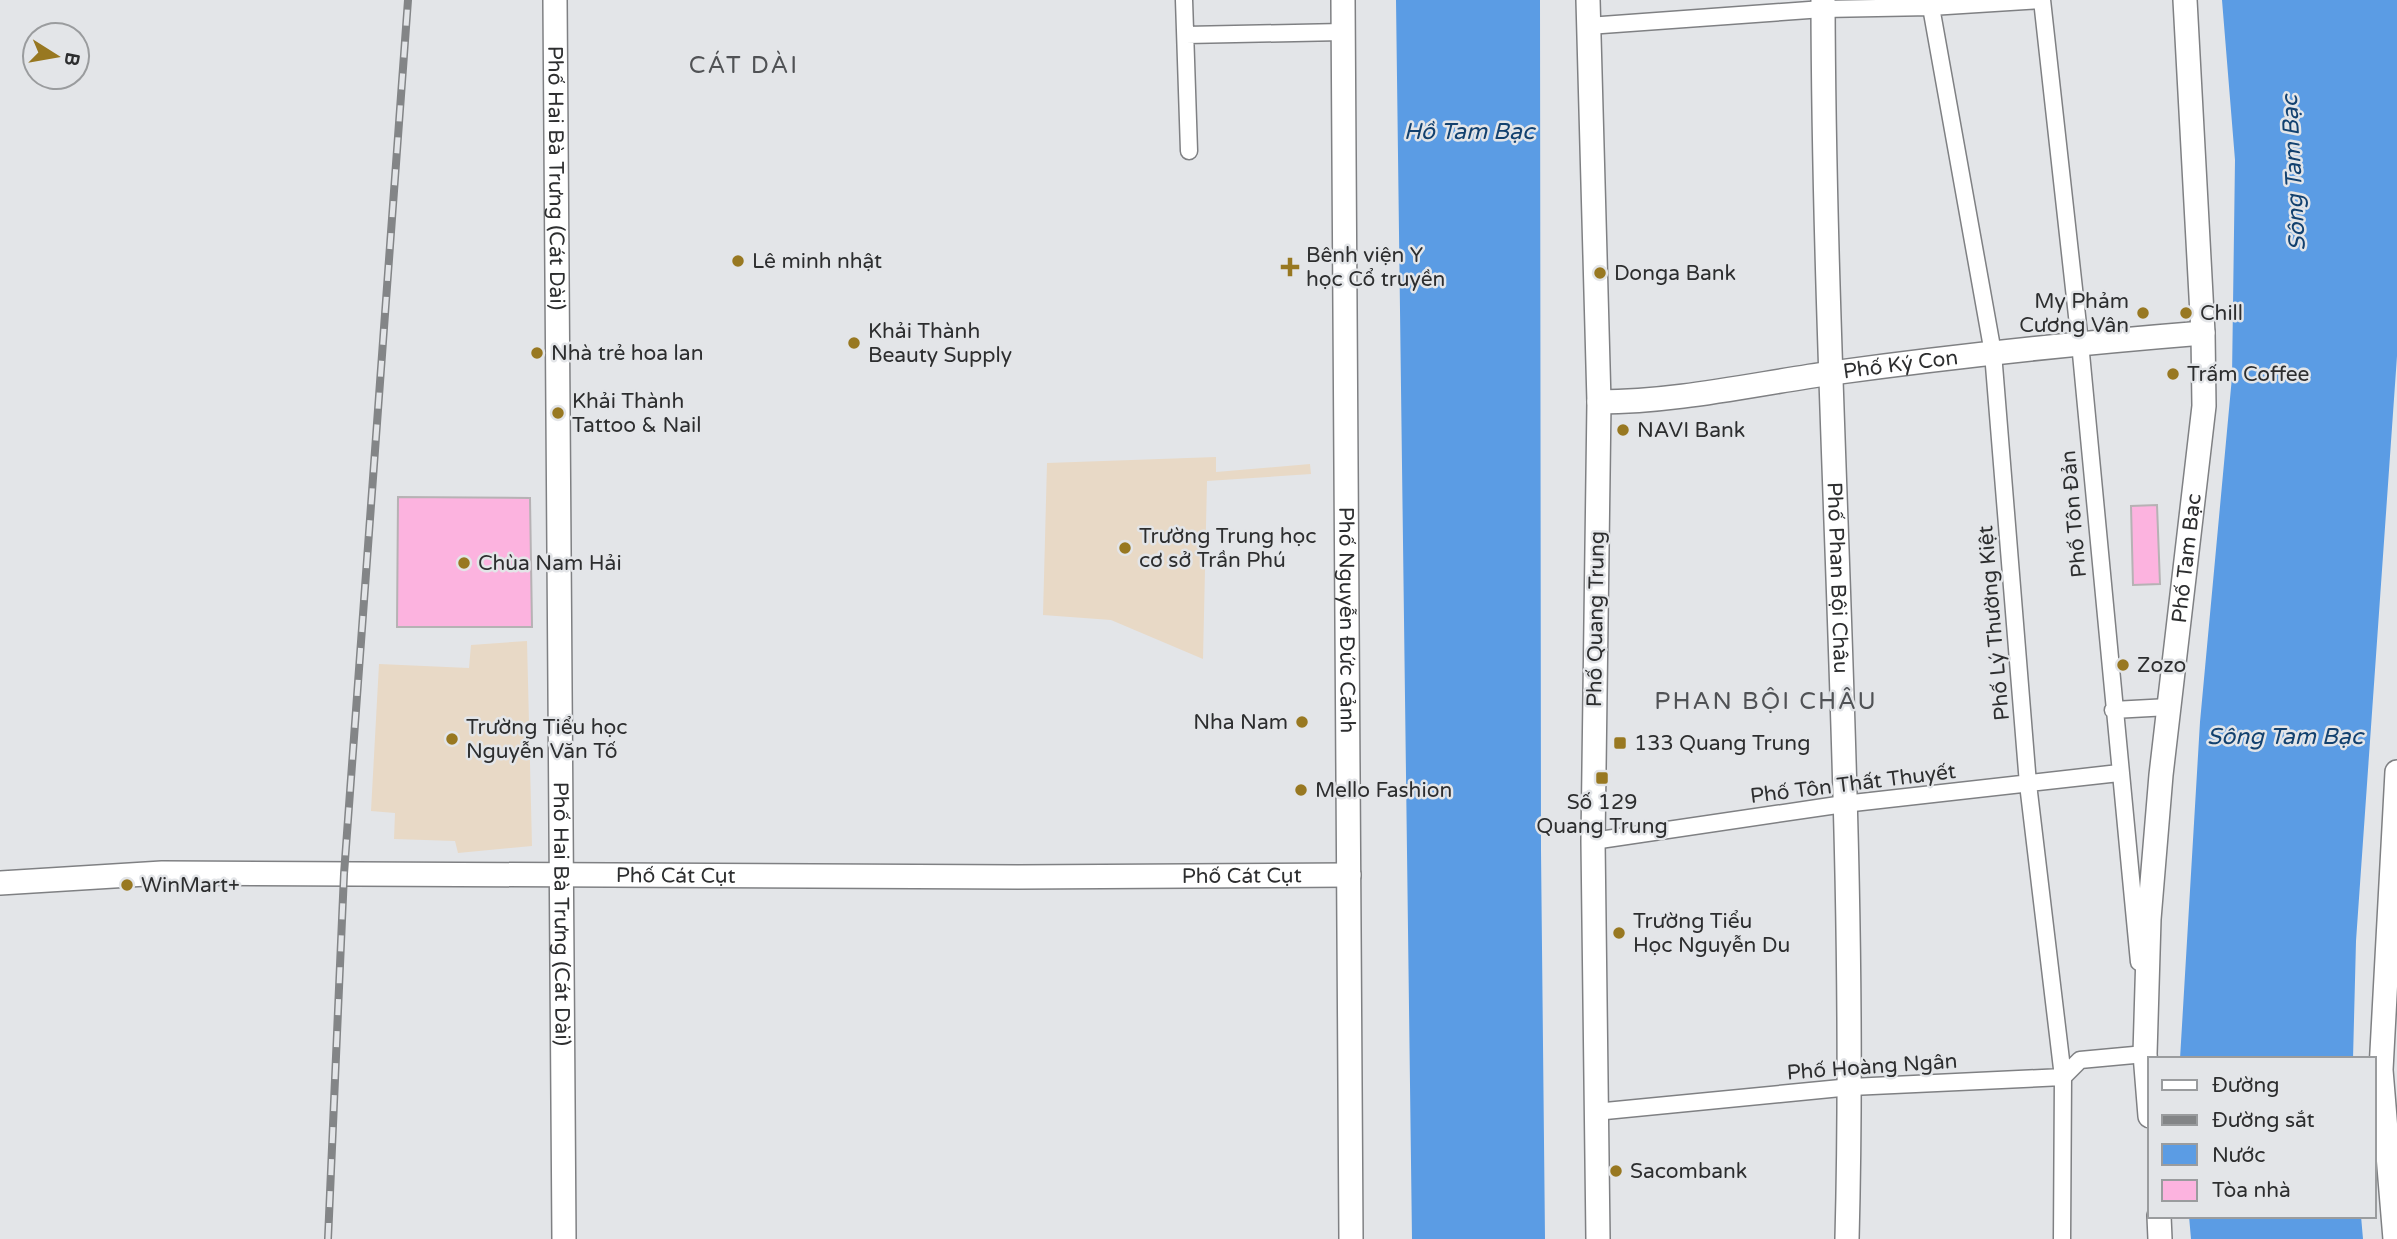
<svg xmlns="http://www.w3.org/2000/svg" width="2397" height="1239" font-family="'Varela Round',sans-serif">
	<rect width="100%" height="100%" fill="#e3e5e8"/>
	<path fill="#e8d9c6" d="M1216,457V472L1310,464L1311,474L1207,481L1203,659L1111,620L1043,615L1047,463Z
		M527,641L532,846L458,853L455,841L394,839L395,813L371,811L379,664L469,668L471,645Z"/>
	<path fill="#5b9ce4" d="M1396,0H1540L1541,851L1545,1239H1412Z
		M2222,0H2397V356L2356,941L2353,1059H2180L2200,722L2232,377L2235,160Z
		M2189,1216H2361L2363,1239H2191Z"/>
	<path fill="#fcb3df" stroke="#b6b2b4" stroke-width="2" d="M398,497L530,498L532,627H397Z
		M2157,505L2160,584L2133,585L2131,506Z"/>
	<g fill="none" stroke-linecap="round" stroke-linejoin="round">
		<g stroke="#7f8083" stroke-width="19">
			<path id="street" d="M1184,0L1189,151
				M2042,0L2080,343L2139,962
				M1931,7L1993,353L2028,784L2063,1077L2062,1239
				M1588,26L1823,9L1931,7L2040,0
				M1186,35L1343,32
				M2113,710L2169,707
				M1593,841L1844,804L2119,773
				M1595,1112L1851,1087L2063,1077L2080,1060L2145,1054"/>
		</g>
		<g stroke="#7f8083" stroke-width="26">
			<g id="secondary">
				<path id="s1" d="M555,0L564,1239"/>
				<path id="s2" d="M1343,0L1351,1239"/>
				<path d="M1588,0L1599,402L1593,841L1598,1239"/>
				<path id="s3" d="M1823,0C1824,413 1858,826 1847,1239"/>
				<path id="s4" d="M1599,402C1677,402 1754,384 1832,373C1955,356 2079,343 2203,333"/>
				<path id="s5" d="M0,883L162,873L1018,877L1349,875"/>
				<path id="s6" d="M2150,1116L2145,1054L2149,919L2161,775L2204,406L2203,333L2185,0"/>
				<path d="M2159,1216L2160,1239"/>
				<path d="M2395,1239L2381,1070L2397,772"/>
			</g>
		</g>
		<use href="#street" stroke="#fff" stroke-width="16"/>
		<use href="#secondary" stroke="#fff" stroke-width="23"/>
		<g stroke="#838587" stroke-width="8">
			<path id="rail" d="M328,1239L344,874L408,0"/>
		</g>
		<use href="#rail" stroke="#e3e5e8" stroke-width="5" stroke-dasharray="16" stroke-linecap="butt"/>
	</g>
	<g fill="#987821" stroke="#e3e5e8" stroke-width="2.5">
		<circle cx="738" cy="261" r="7"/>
		<path d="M1286.5 256.5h7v7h7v7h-7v7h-7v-7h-7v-7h7z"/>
		<circle cx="1600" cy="273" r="7"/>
		<circle cx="2143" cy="313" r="7"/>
		<circle cx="2186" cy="313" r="7"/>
		<circle cx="854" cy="343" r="7"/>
		<circle cx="537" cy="353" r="7"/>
		<circle cx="2173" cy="374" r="7"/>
		<circle cx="558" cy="413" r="7"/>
		<circle cx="1623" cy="430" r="7"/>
		<circle cx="1125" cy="548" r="7"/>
		<circle cx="464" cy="563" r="7"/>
		<circle cx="2123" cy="665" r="7"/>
		<circle cx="1302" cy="722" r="7"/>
		<circle cx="452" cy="739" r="7"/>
		<rect x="1613" y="736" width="14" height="14" rx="3.5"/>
		<rect x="1595" y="771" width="14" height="14" rx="3.5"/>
		<circle cx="1301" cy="790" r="7"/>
		<circle cx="127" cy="885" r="7"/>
		<circle cx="1619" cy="933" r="7"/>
		<circle cx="1616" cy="1171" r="7"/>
	</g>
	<g text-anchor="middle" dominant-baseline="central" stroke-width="5" stroke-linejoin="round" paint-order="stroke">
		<g font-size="21" fill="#2d2e2f" stroke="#e3e5e8">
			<text stroke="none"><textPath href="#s1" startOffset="178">Phố Hai Bà Trưng (Cát Dài)</textPath></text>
			<text stroke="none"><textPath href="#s4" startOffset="304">Phố Ký Con</textPath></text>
			<text transform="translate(2074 514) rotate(-95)">Phố Tôn Đản</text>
			<text stroke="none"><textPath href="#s6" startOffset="560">Phố Tam Bạc</textPath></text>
			<text stroke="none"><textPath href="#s3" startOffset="578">Phố Phan Bội Châu</textPath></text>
			<text transform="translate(1596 619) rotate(-89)">Phố Quang Trung</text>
			<text stroke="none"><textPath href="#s2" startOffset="620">Phố Nguyễn Đức Cảnh</textPath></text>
			<text transform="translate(1994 623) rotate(-95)">Phố Lý Thường Kiệt</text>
			<text transform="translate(1853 784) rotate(-7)">Phố Tôn Thất Thuyết</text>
			<text stroke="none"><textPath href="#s5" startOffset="676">Phố Cát Cụt</textPath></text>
			<text stroke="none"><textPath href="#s5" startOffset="1242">Phố Cát Cụt</textPath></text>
			<text stroke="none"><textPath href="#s1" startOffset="914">Phố Hai Bà Trưng (Cát Dài)</textPath></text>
			<text transform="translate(1872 1067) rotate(-4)">Phố Hoàng Ngân</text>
		</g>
		<g font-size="21" fill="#2d2e2f" stroke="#e3e5e8" text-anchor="start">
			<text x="1306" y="255">Bênh viện Y<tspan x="1306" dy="24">học Cổ truyền</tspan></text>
			<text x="752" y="261">Lê minh nhật</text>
			<text x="1614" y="273">Donga Bank</text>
			<text x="2129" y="301" text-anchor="end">My Phảm<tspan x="2129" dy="24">Cương Vân</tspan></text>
			<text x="2200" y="313">Chill</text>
			<text x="868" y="331">Khải Thành<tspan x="868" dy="24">Beauty Supply</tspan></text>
			<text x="551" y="353">Nhà trẻ hoa lan</text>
			<text x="2187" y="374">Trấm Coffee</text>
			<text x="572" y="401">Khải Thành<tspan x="572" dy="24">Tattoo &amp; Nail</tspan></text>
			<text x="1637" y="430">NAVI Bank</text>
			<text x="1139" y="536">Trường Trung học<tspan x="1139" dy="24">cơ sở Trần Phú</tspan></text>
			<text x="478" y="563">Chùa Nam Hải</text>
			<text x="2137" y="665">Zozo</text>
			<text x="1288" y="722" text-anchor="end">Nha Nam</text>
			<text x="466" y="727">Trường Tiểu học<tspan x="466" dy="24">Nguyễn Văn Tố</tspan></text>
			<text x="1634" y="743">133 Quang Trung</text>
			<text x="1315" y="790">Mello Fashion</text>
			<text x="1602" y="802" text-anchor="middle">Số 129<tspan x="1602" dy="24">Quang Trung</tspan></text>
			<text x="141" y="885">WinMart+</text>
			<text x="1633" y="921">Trường Tiểu<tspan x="1633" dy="24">Học Nguyễn Du</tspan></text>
			<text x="1630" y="1171">Sacombank</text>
		</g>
		<g font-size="23" font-style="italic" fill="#12416f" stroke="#e3e5e8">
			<text x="1469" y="132">Hồ Tam Bạc</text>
			<text transform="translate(2294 173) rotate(-93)">Sông Tam Bạc</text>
			<text x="2285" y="737">Sông Tam Bạc</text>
		</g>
		<g font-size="24" letter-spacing="2" fill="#505255" stroke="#e3e5e8">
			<text x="744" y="65">CÁT DÀI</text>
			<text x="1766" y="701">PHAN BỘI CHÂU</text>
		</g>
	</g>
	<rect x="2148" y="1057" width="228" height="161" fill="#e3e5e8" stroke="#9a9c9e" stroke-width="2"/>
	<rect x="2162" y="1080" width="35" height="10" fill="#ffffff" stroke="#9a9c9e" stroke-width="2"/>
	<text x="2212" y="1092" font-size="21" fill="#2d2e2f">Đường</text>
	<rect x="2162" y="1115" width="35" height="10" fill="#838587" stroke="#9a9c9e" stroke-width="2"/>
	<text x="2212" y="1127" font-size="21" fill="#2d2e2f">Đường sắt</text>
	<rect x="2162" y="1144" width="35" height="21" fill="#5b9ce4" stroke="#9a9c9e" stroke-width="2"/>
	<text x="2212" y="1162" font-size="21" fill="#2d2e2f">Nước</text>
	<rect x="2162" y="1180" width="35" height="21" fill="#fcb3df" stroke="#9a9c9e" stroke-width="2"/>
	<text x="2212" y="1197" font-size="21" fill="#2d2e2f">Tòa nhà</text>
	<g transform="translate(56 56) rotate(101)"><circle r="33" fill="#e3e5e8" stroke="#9a9c9e" stroke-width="2"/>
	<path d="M0-5L12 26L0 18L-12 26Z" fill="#987821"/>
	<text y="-10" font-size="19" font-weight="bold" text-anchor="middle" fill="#2d2e2f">B</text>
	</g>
</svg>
